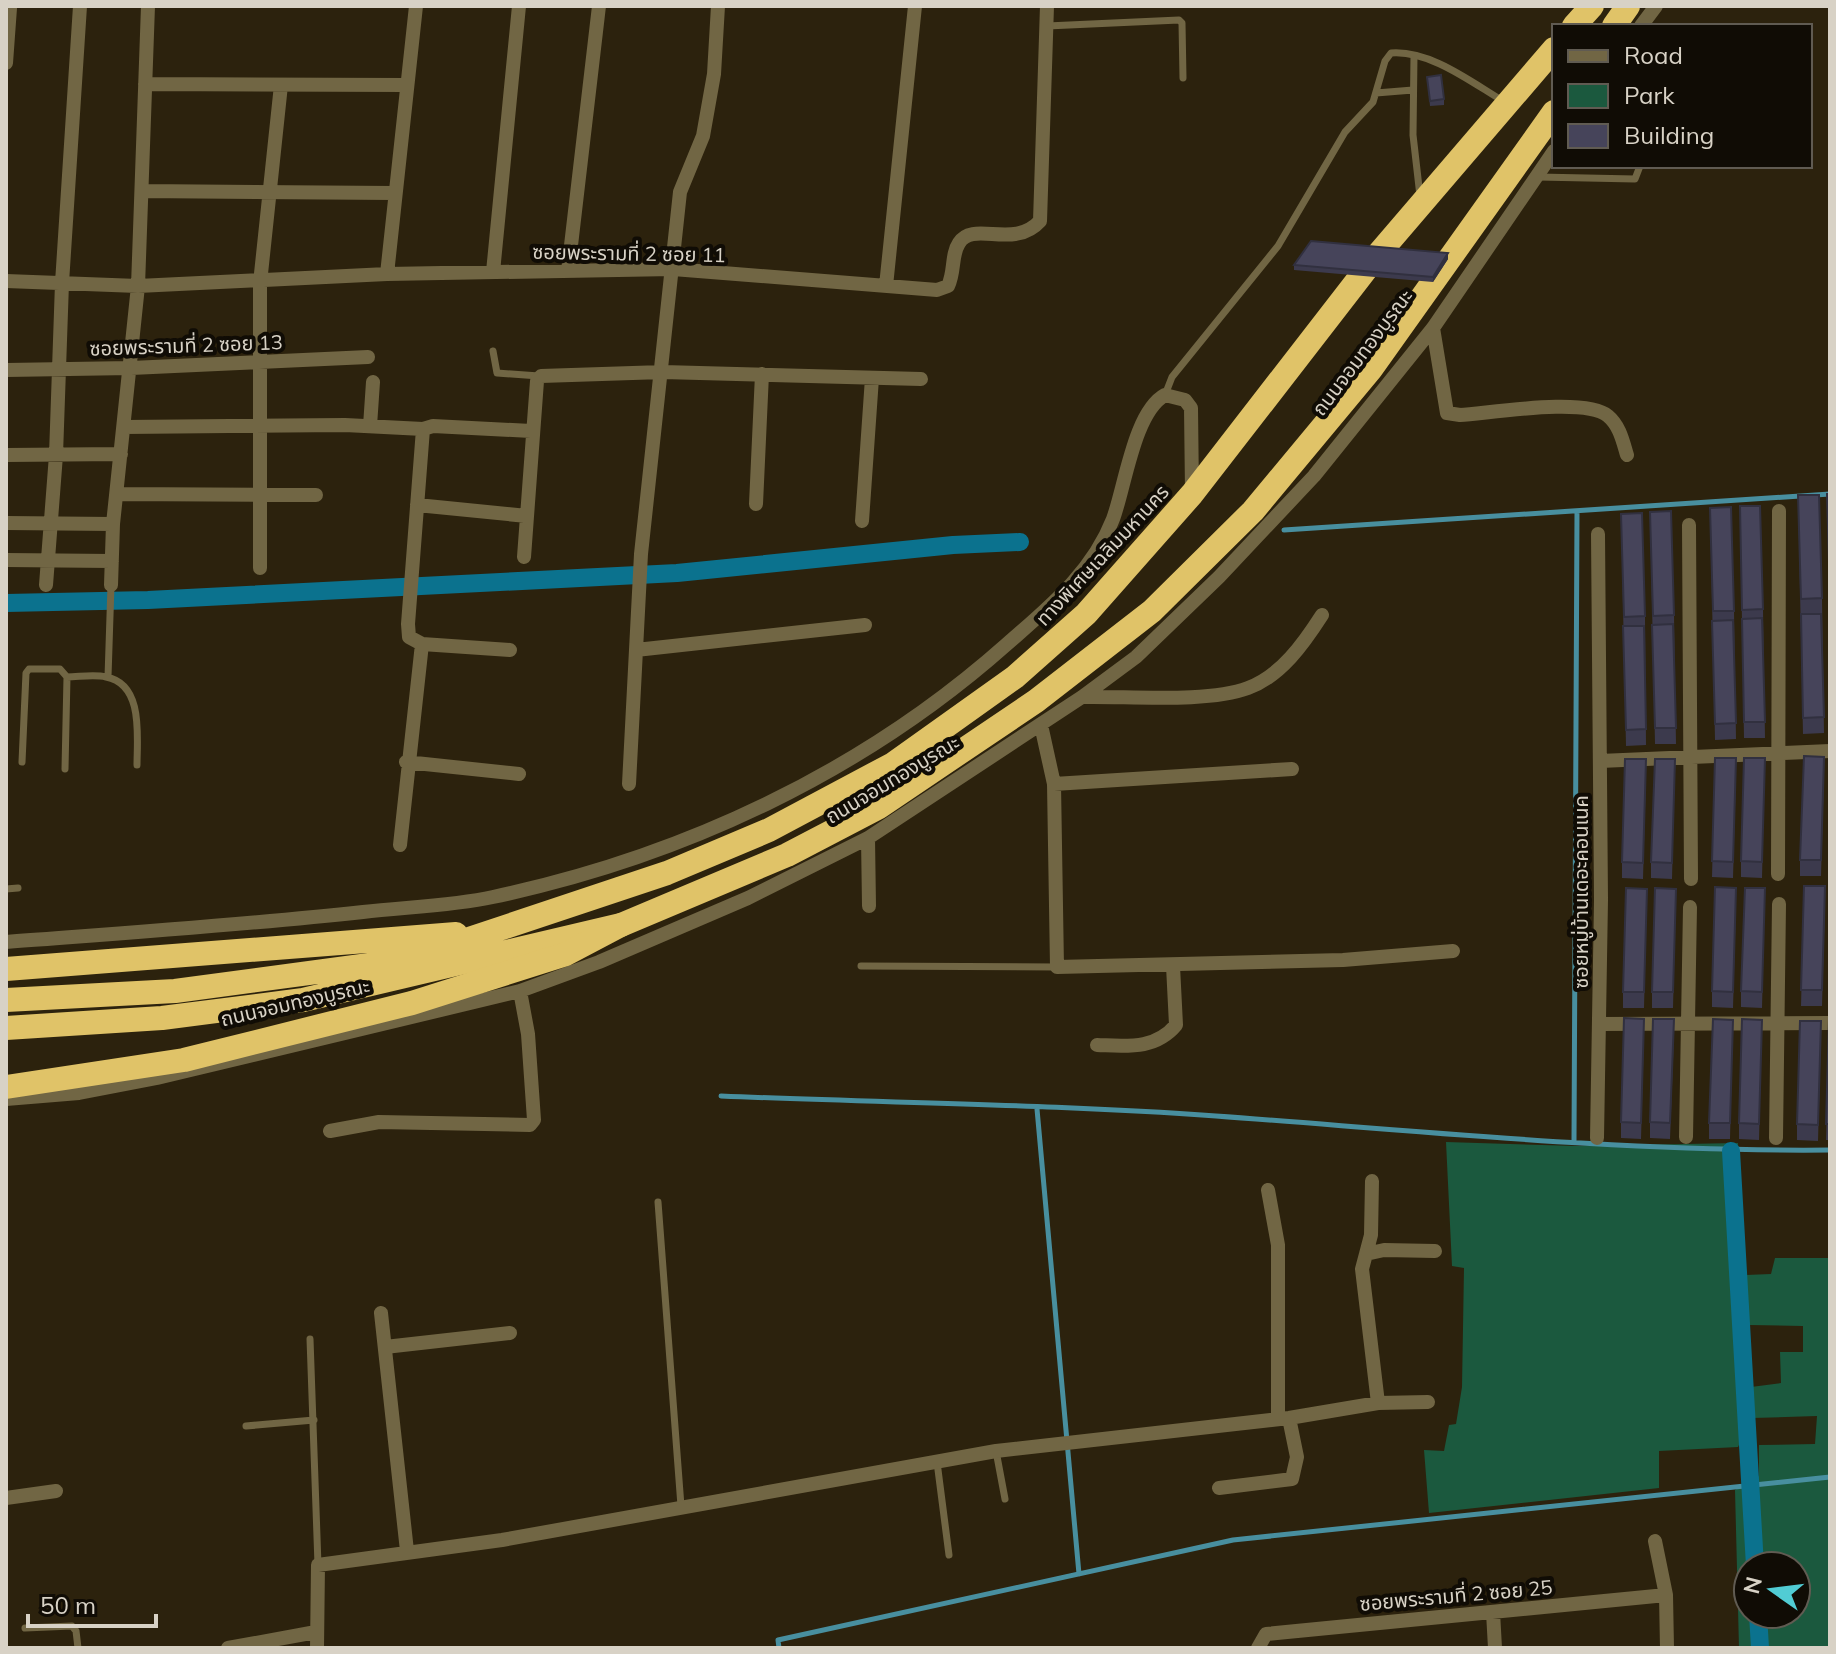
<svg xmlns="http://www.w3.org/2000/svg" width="1836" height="1654" font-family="Mulish,'Noto Sans Thai',sans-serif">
	<rect width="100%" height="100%" fill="#2c220d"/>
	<path fill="#1b593e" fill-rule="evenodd" d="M1446,1142L1577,1146L1738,1143L1746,1275L1771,1274L1775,1258H1830V1648H1739L1735,1490L1759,1476V1445L1815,1444L1817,1416L1752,1418L1738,1447L1659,1451V1488L1429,1513L1424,1450L1444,1451L1449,1425L1456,1424L1462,1387L1464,1268L1452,1266ZM1749,1325L1803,1326V1352H1780L1781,1383L1751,1387ZM1748,1566H1796V1614H1748Z"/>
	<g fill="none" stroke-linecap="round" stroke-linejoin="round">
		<path stroke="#488f9f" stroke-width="5" d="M1284,530L1830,494
			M721,1096C886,1103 1052,1104 1216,1116C1420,1131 1625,1152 1830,1150
			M1037,1109L1079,1574
			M1574,1142L1577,512
			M779,1648L778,1640L1233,1540L1830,1477"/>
		<path stroke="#0b728e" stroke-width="18" d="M6,603L148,600L677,573L953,545L1020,542
			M1731,1151L1755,1566
			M1758,1614L1760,1648"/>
		<path stroke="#716644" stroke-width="7" d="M1047,26L1179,20L1182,23L1183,78
			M1414,56L1413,135L1420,196
			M1376,93L1413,90
			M1538,177L1635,179L1640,166
			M493,351L497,373L539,376
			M1165,395L1172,377L1278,246L1345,132L1373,102L1385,61L1391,53C1430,50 1471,82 1503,101
			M67,677C79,677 94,674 106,677C144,684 137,737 137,765
			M108,677L111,585
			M22,762L26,673L29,669H60L67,677L65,769
			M6,889L18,888
			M861,966L1057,967
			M658,1202L681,1506
			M310,1339L318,1565
			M246,1426L314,1420
			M996,1451L1005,1499
			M937,1462L949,1555
			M25,1628L72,1626L76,1631L78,1648"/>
		<path stroke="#716644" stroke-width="14" d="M6,8H10L6,63
			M1641,26L1656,6
			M145,84L406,85
			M142,191L394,193
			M568,271L599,6
			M493,272L519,6
			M387,274L416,6
			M6,281L138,286L387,274L673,269L937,290L948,286C955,272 951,255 959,243C973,220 1014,250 1040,221L1047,6
			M886,286L915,6
			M1433,328L1447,413L1460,415C1491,413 1586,397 1608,416C1620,426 1623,442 1627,455
			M6,370L131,368L368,357
			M370,426L373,382
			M124,427L345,425L423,429
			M6,455L121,454
			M116,494L316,495
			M756,504L762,374
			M417,505L527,516
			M862,521L872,378
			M6,523L113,524
			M1689,525L1691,879
			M524,557L537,381L541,376L663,372L921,379
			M6,560L112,561
			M260,568V283L281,85
			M46,585L56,455L62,283L80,6
			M111,585L113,524L138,286L148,6
			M422,644L510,650
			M636,650L865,625
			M1083,697C1129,696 1208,703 1248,688C1281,676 1304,643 1322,615
			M1041,725L1054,784L1057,967L1343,960L1453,951
			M1600,761L1830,751
			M406,762L519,774
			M629,784L641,554L680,192L703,136L714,74L718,6
			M1054,784L1292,769
			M868,838L869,906
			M400,845L422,644L409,637L408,624L423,429L433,426L531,431
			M1778,874L1779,511
			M6,942C125,933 244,925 363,912C406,907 451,906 493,897C682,857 862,773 1007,644C1048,608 1092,573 1113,519C1125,487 1134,412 1165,395L1185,400L1191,408L1192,492
			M1599,1024L1830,1023
			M1097,1045C1127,1046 1155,1050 1176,1025L1173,966
			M6,1099L79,1093L157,1078L520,991L599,962L748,898L868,838L1082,697L1136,657L1219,577L1314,476L1433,328L1554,151
			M330,1131L379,1122L530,1125L534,1120L528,1034L520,991
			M1686,1137L1690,907
			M1597,1138L1601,900L1598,534
			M1776,1138L1779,904
			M1372,1181L1371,1235L1362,1269L1378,1403
			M1268,1190L1278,1245V1419
			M1366,1254L1384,1250L1435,1251
			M381,1313L407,1551
			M385,1347L510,1333
			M1219,1488L1292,1479L1297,1457L1289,1418
			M6,1498L56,1491
			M1655,1541L1666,1595L1667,1648
			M1493,1612L1495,1648
			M228,1648L316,1632
			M317,1648L318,1565L502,1540L996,1451L1289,1418L1378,1403L1428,1402
			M1258,1648L1266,1634L1666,1595"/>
		<path stroke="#e0c368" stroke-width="24" d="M1574,26L1592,6
			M1614,26L1628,6
			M6,969L456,934
			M6,1000L175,991L406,960L667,873L769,830L893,764L1015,677L1086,614L1192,494L1374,259L1554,49
			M6,1028L162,1018L303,1000L621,925L787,855L879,807L1036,701L1152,611L1253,511L1371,369L1554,112"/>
		<path stroke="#e0c368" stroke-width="24" d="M6,1087L184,1060L412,1003L566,954L621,925"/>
	</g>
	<path fill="#3c3a4d" d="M1427,77L1444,99V105L1430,106Z
		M1448,259L1433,282L1294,270V265Z
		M1798,495L1822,598L1824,733L1803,734Z
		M1740,506L1763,609L1765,738H1744Z
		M1710,508L1734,611L1736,739L1715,740Z
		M1650,512L1674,615L1676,744H1655Z
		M1621,514L1645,616L1646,745L1626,746Z
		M1715,758L1736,774L1733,878L1712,877Z
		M1765,758L1762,878L1741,877V861Z
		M1675,759L1672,879L1651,878V862Z
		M1824,773L1821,876H1800V860Z
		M1646,775L1643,879L1622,878V862Z
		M1804,886L1825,902L1822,1006H1801Z
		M1765,888L1762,1008L1741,1007V991Z
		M1647,889L1644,1008H1623V992Z
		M1676,889L1673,1008H1652V992Z
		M1736,904L1733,1008L1712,1007V991Z
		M1733,1020L1730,1139H1709V1123Z
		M1762,1020L1759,1140L1739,1139V1123Z
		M1830,1020V1140H1826Z
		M1644,1035L1641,1139L1621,1138V1122Z
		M1674,1035L1670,1139L1650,1138V1122Z
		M1821,1037L1818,1141L1797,1140V1124Z"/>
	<path fill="#31303f" d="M1448,253V259L1433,282V277Z"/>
	<path fill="#46445a" stroke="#31303f" stroke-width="2" d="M1441,75L1444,99L1430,101L1427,77Z
		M1311,241L1448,253L1433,277L1294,265Z
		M1827,494H1830V597Z
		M1798,495H1819L1822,598L1801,599Z
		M1740,506H1760L1763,609L1742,610Z
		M1731,507L1734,611H1713L1710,508Z
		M1671,511L1674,615L1653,616L1650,512Z
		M1642,513L1645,616L1624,617L1621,514Z
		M1801,614H1821L1824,717L1803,718Z
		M1762,618L1765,722H1744L1742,619Z
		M1733,620L1736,723L1715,724L1712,621Z
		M1673,624L1676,728H1655L1652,625Z
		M1623,626H1644L1646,729L1626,730Z
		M1804,756L1824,757L1821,860H1800Z
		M1715,758H1736L1733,862L1712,861Z
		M1744,758H1765L1762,862L1741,861Z
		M1625,759H1646L1643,863L1622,862Z
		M1655,759H1675L1672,863L1651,862Z
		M1804,886H1825L1822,990H1801Z
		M1715,887L1736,888L1733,992L1712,991Z
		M1626,888L1647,889L1644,992H1623Z
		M1655,888L1676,889L1673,992H1652Z
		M1745,888H1765L1762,992L1741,991Z
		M1624,1018L1644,1019L1641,1123L1621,1122Z
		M1653,1019H1674L1670,1123L1650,1122Z
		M1713,1019L1733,1020L1730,1123H1709Z
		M1742,1019L1762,1020L1759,1124L1739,1123Z
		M1829,1020H1830V1124H1826Z
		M1800,1021H1821L1818,1125L1797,1124Z"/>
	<g text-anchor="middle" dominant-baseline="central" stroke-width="8" stroke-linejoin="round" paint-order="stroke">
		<g font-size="20" fill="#d8d2c6" stroke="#100c05">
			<text transform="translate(629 253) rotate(1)">ซอยพระรามที่ 2 ซอย 11</text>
			<text transform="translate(186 345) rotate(-2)">ซอยพระรามที่ 2 ซอย 13</text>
			<text transform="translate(1362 352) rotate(-53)">ถนนจอมทองบูรณะ</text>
			<text transform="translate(1102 555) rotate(-47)">ทางพิเศษเฉลิมมหานคร</text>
			<text transform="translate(892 779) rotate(-31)">ถนนจอมทองบูรณะ</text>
			<text transform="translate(1580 892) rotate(-90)">ซอยหมู่บ้านเดอะคอนเนค</text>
			<text transform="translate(295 1002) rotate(-13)">ถนนจอมทองบูรณะ</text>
			<text transform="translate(1456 1595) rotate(-5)">ซอยพระรามที่ 2 ซอย 25</text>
		</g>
	</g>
	<rect width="1836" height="1654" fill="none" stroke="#d8d2c6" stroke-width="16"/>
	<rect x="1552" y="24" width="260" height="144" fill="#100c05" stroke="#605b52" stroke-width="2"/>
	<rect x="1568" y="50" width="40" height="12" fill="#716644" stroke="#605b52" stroke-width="2"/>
	<text x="1624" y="64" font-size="24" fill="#d8d2c6">Road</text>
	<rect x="1568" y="84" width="40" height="24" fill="#1b593e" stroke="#605b52" stroke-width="2"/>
	<text x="1624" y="104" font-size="24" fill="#d8d2c6">Park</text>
	<rect x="1568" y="124" width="40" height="24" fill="#46445a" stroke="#605b52" stroke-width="2"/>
	<text x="1624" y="144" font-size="24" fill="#d8d2c6">Building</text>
	<g transform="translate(1772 1590) rotate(284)"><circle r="38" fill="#100c05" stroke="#605b52" stroke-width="2"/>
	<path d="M0-6L14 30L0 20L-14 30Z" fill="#51ccd4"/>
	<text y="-12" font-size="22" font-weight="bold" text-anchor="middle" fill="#d8d2c6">N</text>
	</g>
	<path d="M28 1614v12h128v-12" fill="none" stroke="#d8d2c6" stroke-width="4"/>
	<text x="40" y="1614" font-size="24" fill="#d8d2c6" stroke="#100c05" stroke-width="6" paint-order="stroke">50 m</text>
</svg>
